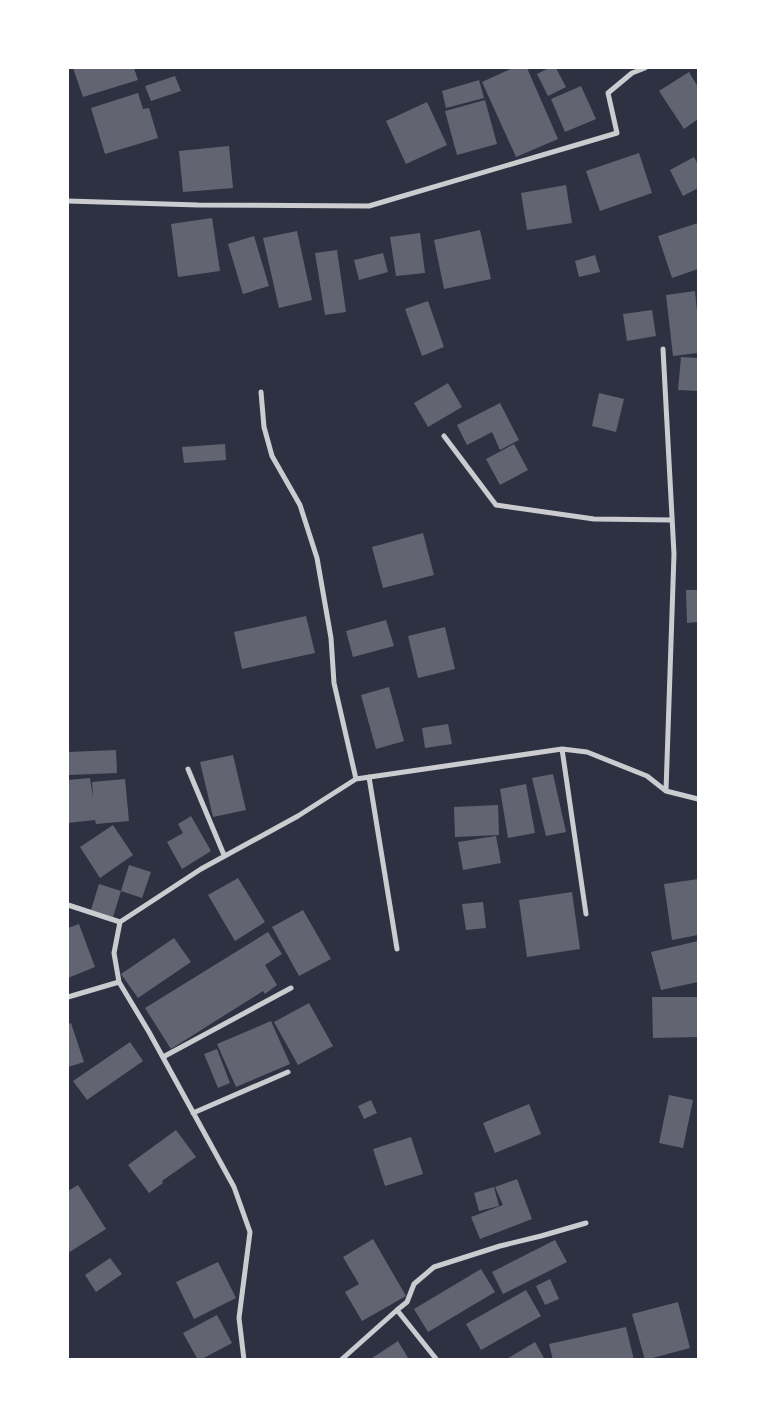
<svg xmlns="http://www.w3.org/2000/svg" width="766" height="1427" font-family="'PT Sans',sans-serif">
	<rect width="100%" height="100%" fill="#2d3142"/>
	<path fill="#626471" d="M73,68H134L138,80L83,97Z
		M513,68H527L558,139L516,157L482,82Z
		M549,68H556L566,87L548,96L537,74Z
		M689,72L698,87V119L684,129L659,91Z
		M175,76L181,91L151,101L145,86Z
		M479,80L484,98L446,108L442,91Z
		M581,86L596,119L565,132L551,99Z
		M138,93L143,109L149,108L158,138L105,154L91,108Z
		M485,100L497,144L457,155L445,111Z
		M427,102L447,145L406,164L386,121Z
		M229,146L233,188L183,192L179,151Z
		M639,153L652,193L600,211L586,171Z
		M694,157L698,165V188L683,196L670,170Z
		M566,185L572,223L527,230L521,193Z
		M212,218L220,271L178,277L171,224Z
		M698,223V269L672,278L658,236Z
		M480,230L491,279L444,289L434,240Z
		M297,231L312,300L279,308L263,238Z
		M420,233L425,273L396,276L390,237Z
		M254,236L269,286L243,294L228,244Z
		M337,250L346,312L325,315L315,253Z
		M383,253L388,272L359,280L354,260Z
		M595,255L600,272L579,277L575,261Z
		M695,291L698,321V353L673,356L666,295Z
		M428,301L444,347L422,356L405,309Z
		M652,310L656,336L627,341L623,314Z
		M681,357L698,358V391L678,390Z
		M448,383L462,407L428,427L414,403Z
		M599,393L624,399L616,432L592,426Z
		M500,403L519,440L500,450L492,432L467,445L457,425Z
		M225,444L226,460L184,463L182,447Z
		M514,444L528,470L500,485L486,459Z
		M423,533L434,575L383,588L372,547Z
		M686,590H698V622L687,623Z
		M306,616L315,653L242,669L234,632Z
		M386,620L394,646L353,657L346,631Z
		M445,627L455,669L418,678L408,636Z
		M389,687L404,741L376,749L361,695Z
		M448,724L452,744L425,748L422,728Z
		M116,750L117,773L68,775V752Z
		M233,755L246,810L213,817L200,762Z
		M553,774L566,832L546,836L532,778Z
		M90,778L93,798L92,782L125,779L129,821L96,824L95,820L68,823V780Z
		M526,784L535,833L508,838L500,789Z
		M498,805L499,835L455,837L454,807Z
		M191,816L211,851L182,869L167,842L183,833L178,824Z
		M113,825L133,855L100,878L80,847Z
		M496,836L501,863L463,870L458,842Z
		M129,865L151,872L142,898L121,891Z
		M238,878L265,922L235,941L208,895Z
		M698,879V935L672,940L664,884Z
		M99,884L121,891L113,917L91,910Z
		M572,892L580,949L527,957L519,900Z
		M483,902L486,928L466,930L462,904Z
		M303,910L331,959L299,976L272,927Z
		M79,924L95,967L68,978V928Z
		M268,932L282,954L265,965L277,985L265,994L263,991L171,1049L145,1008Z
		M174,938L191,962L138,998L121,974Z
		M698,941V982L661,990L651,952Z
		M652,997H698V1037L653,1038Z
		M309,1003L333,1046L298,1065L274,1022Z
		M271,1021L290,1064L236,1087L217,1044Z
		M71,1023L84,1062L68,1067V1024Z
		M130,1042L143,1061L87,1100L73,1081Z
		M217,1049L230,1083L218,1088L204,1054Z
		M669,1095L693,1100L683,1148L659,1143Z
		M371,1100L377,1113L364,1119L358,1106Z
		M529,1104L541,1134L495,1153L483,1123Z
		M176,1130L196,1157L162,1181L163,1183L149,1193L128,1165Z
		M411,1137L423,1174L385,1186L373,1149Z
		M517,1179L532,1219L480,1239L471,1217L503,1205L495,1187Z
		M78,1185L106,1229L68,1253V1191Z
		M494,1187L499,1206L479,1211L474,1193Z
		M373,1239L406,1296L362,1321L345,1292L359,1284L343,1257Z
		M555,1240L567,1262L503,1294L492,1272Z
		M110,1258L122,1274L96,1292L85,1275Z
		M218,1262L236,1298L194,1319L176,1282Z
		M481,1269L495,1292L428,1332L414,1309Z
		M550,1279L559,1299L545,1305L536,1286Z
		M526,1290L541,1316L481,1350L466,1324Z
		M678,1302L690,1348L645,1360L632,1314Z
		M217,1315L232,1343L200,1360H198L183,1333Z
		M626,1327L634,1360H553L549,1344Z
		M398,1341L408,1358L406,1360H369Z
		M535,1342L545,1360H505Z"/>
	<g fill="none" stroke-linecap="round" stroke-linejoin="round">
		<path stroke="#caccd0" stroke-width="5" d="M68,201L198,205L369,206L617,133L608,93L632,73L645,68
			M663,349L674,554L666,791
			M261,392L264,427L272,456L300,505L317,558L331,638L334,683L356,779
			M444,436L496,505L594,519L672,520
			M562,749L586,914
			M188,769L224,855
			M369,777L397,949
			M68,905L120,922L201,869L298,816L356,779L562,749L587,752L647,776L666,791L698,799
			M120,922L114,953L119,982L149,1032L234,1187L250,1232L239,1318L244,1360
			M68,997L119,982
			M163,1057L291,988
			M193,1113L288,1072
			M397,1310L407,1302L414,1284L434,1267L500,1246L541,1236L586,1223
			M341,1360L397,1310L437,1360"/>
	</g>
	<rect width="766" height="1427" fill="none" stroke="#ffffff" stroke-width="138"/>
</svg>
